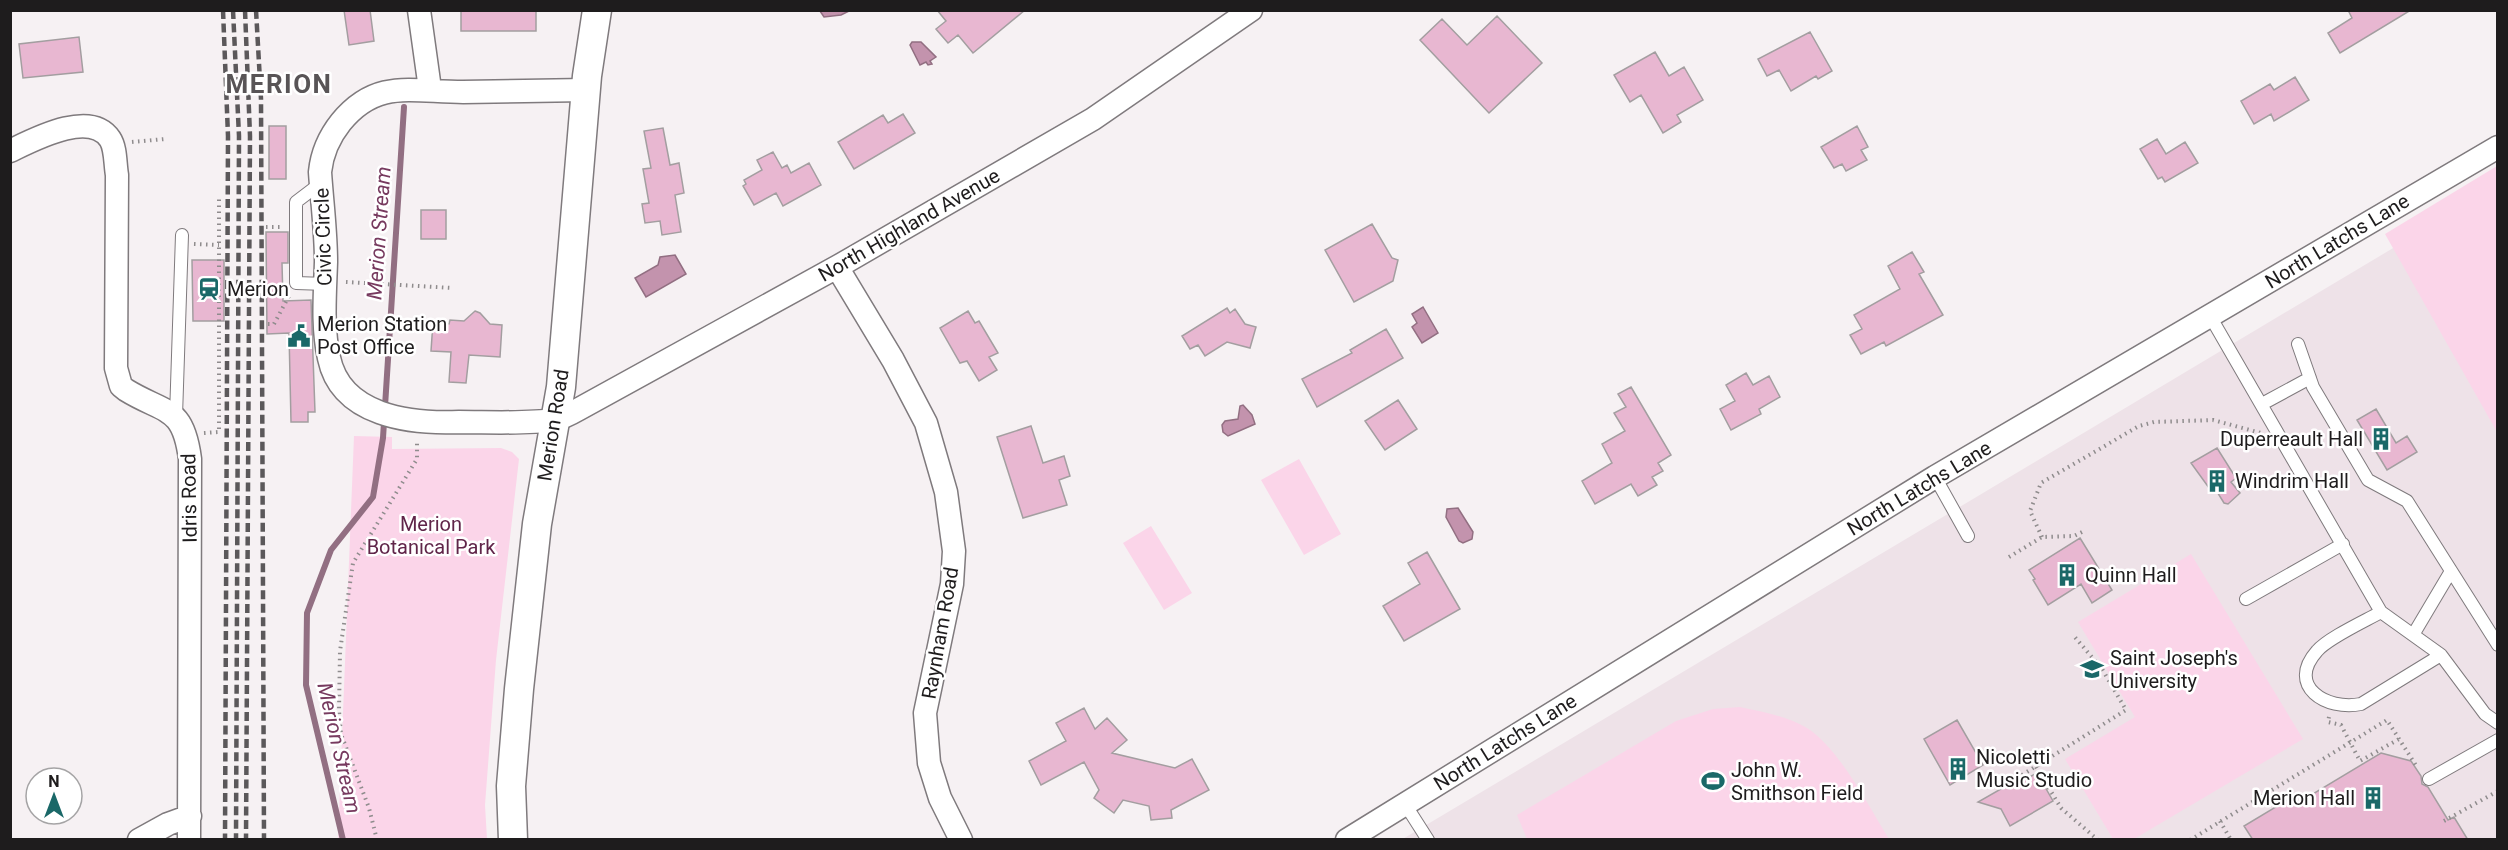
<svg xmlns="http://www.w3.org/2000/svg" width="2508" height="850" font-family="Roboto,sans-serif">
	<rect width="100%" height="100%" fill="#f6f1f3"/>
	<path fill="#eee2e8" d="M2497,186V839L1401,840L1973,499Z"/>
	<path fill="#fbd5e9" d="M2497,166V432L2385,234Z
		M354,436L392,437V449L501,448L512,452L519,459L496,660L485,805L487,839H338Z
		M1299,459L1341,534L1304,555L1261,480Z
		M1151,526L1192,593L1164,610L1123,543Z
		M2191,554L2303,739L2134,839H2113L2065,759L2135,717L2078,622Z
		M1740,707C1763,712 1787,716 1807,728C1839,748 1869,807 1889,839H1527L1517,815L1676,721L1713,709Z"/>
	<path fill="#c393ad" stroke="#926f82" stroke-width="1.5" d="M820,11L821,10L849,11L841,15L824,17Z
		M912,42H921L936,57L930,61L932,64L928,65L926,62L920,65L910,45Z
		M675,255L686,274L646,297L635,278L658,265L660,257Z
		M1423,307L1438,333L1422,343L1412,327L1417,323L1412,314Z
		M1243,405L1252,415L1255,424L1228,436L1223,432L1222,425L1225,421L1238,419L1240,406Z
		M1458,508L1473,532L1472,539L1463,543L1459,541L1446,517L1447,509Z"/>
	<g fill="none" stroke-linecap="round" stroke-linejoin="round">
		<path stroke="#926f82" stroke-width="6" d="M343,840L306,685L307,613L331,550L373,497L383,438L404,107"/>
	</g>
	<path fill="#e8b7d1" stroke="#a39ea0" stroke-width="1.5" d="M344,10H370L374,41L349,45Z
		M461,10H536V31H461Z
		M937,10H1025L973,53L958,35L948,43L936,29L946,21Z
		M2348,10H2411L2340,53L2328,33L2352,18Z
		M1497,16L1542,63L1489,113L1420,40L1442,19L1467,45Z
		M1810,32L1832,71L1818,79L1816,76L1791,91L1779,70L1767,76L1758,59Z
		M79,37L83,72L23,78L19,44Z
		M1655,52L1669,76L1684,67L1703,100L1677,115L1681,122L1663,133L1641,95L1630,102L1614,75Z
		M2295,77L2309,100L2274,121L2271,114L2254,124L2241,101L2270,84L2274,90Z
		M903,114L915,133L854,169L838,142L883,115L888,123Z
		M269,126H286V179H269Z
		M1857,126L1868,147L1861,150L1867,160L1846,171L1842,164L1834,168L1821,147Z
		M663,128L670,165L679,163L684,193L675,195L681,232L662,235L660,221L645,223L642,204L649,203L643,169L651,168L644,131Z
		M2157,139L2166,154L2185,142L2198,163L2165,182L2162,177L2158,179L2140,149Z
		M773,152L782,168L787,165L791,173L809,163L821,185L783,206L776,193L754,205L743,186L746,184L744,180L762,170L757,160Z
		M421,210H446V239H421Z
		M1372,224L1392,258L1398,260L1393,281L1354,302L1325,250Z
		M266,232H288V263H282L283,301L311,300L315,412H308V422H291L289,333L267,334Z
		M1912,252L1924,272L1919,274L1943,315L1886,346L1884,342L1861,354L1850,335L1862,329L1854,315L1900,289L1888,266Z
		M192,260H224V321H193Z
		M1227,308L1230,313L1235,309L1245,324L1256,327L1250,348L1227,342L1205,356L1198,345L1190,349L1182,336Z
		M475,311L480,313L490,324L502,325L500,357L469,355L466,383L449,382L451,352L431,351L433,322L449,324L450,320L464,321Z
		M968,311L975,323L979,321L998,353L989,357L997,370L979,381L967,361L960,363L940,328Z
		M1386,329L1403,358L1317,407L1302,379L1352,353L1350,350Z
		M1746,373L1753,385L1769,376L1780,397L1759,409L1761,414L1731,430L1720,409L1735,401L1726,385Z
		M1631,387L1671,455L1658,463L1663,471L1652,477L1657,485L1638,496L1631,484L1595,504L1582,481L1612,463L1602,444L1625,431L1614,413L1626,407L1618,394Z
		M1398,400L1417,429L1385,450L1365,421Z
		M2376,409L2396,443L2407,436L2417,452L2387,470L2357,420Z
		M1031,426L1043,463L1064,456L1070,476L1059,480L1067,505L1023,518L997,437Z
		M2217,448L2236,478L2231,482L2240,493L2228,504L2224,503L2216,490L2212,492L2191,463Z
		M2080,538L2112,590L2092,603L2081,584L2048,605L2033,580L2035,579L2029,570Z
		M1427,552L1460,609L1404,641L1383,606L1420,584L1408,563Z
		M1084,708L1095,729L1107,718L1127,740L1112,753L1175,768L1192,759L1209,790L1171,810L1172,818L1151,820L1149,806L1123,800L1114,813L1094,798L1099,790L1084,762L1041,785L1029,761L1066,741L1056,723Z
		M1957,720L1983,765L1950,785L1924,739Z
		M2381,753L2411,761L2421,776L2422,784L2428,787L2448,820L2454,817L2468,840H2253L2244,826L2294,796L2298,803Z
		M2037,773L2053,801L2010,826L2001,809L1978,802L2020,778L2022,781Z"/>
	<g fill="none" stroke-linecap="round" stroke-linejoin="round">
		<g stroke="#7f7a7d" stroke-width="14">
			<path id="service" d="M321,183L296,202V283L326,284
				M2210,316L2381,612C2365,621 2328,638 2317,651C2286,686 2326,711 2361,704L2441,655
				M2298,344L2313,387L2368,480L2407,501L2498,645
				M2262,404L2310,378
				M176,416L182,235
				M1935,477L1968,536
				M2246,599L2343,544
				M2381,612L2441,655L2485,714L2498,723
				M2413,635L2451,571
				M2429,779L2498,740
				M1405,804L1428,840"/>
		</g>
		<g stroke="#7f7a7d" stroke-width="25">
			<path id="minor" d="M419,10L430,89
				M586,90C545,91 504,91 463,92C413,92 377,78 341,122C329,137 322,152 320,172C322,202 326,232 326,262C325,294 322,327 329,358C341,416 410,424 459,422C488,422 526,424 554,420C563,418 572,413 579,409L837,267L1093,119L1251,10
				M10,151C33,140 90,109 110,139C116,148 115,164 117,175L116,368L121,386L126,390C165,414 183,405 190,459L189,840
				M837,267L893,360L926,423L946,492L954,551L952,584L925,713L929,763L940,798L961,840
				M139,840L168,824L190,816
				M1347,840L1935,477L2498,147"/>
		</g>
		<g stroke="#7f7a7d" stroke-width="31">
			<path id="tertiary" d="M513,840L511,786L519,689L537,524L561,387L587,76L597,10"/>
		</g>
		<path stroke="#8f8c8d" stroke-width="4" stroke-dasharray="1.5 4.5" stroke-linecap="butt" d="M132,142L165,139
			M266,227H284
			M194,244L219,245
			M346,282L453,288
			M262,324H274L289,296
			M204,433L219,432V196
			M2042,537L2030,511L2041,483L2139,426L2154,422L2213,420L2261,433
			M2009,557L2042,537L2074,536L2086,530
			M2329,717L2328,722L2341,725L2360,761L2399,739
			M2036,767L2061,808L2098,840
			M2022,775L2126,710L2102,669L2074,636
			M2220,821L2231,840
			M2444,821L2498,791
			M377,840L369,808L341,734L339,711L340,651L353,563L417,459V440
			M2190,840L2387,720L2417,767"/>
		<use href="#service" stroke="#fff" stroke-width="12"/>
		<use href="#minor" stroke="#fff" stroke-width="22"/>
		<use href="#tertiary" stroke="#fff" stroke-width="28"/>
		<path stroke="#5b585a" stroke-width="4.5" stroke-dasharray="9 4.5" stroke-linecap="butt" d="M223,10L228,136L225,840
			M233,10L239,136L236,840
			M245,10L250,136L246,840
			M256,10L261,99L264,840"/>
	</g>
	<defs>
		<g id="station-bare" transform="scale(1.8)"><path d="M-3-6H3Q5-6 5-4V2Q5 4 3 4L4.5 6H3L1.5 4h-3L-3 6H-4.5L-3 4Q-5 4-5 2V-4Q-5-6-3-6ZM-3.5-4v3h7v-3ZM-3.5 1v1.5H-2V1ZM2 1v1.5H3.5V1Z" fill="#1a6868" stroke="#fff" stroke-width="2.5" paint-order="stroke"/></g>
		<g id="civic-bare" transform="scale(1.8)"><path d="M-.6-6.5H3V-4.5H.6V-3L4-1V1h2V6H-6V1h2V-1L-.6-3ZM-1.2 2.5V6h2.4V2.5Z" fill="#1a6868" stroke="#fff" stroke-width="2.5" paint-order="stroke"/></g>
		<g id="building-bare" transform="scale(1.8)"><path d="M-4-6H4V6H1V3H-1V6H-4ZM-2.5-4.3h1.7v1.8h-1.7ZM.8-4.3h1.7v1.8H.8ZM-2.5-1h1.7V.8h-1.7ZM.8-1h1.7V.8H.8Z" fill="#1a6868" stroke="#fff" stroke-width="2.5" paint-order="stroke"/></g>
		<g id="university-bare" transform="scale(1.8)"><path d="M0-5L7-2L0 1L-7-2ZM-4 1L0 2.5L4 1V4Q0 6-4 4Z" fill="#1a6868" stroke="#fff" stroke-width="2.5" paint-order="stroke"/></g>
		<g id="stadium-bare" transform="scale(1.8)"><path d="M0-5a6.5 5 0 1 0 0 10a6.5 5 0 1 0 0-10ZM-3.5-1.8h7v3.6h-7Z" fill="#1a6868" stroke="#fff" stroke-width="2.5" paint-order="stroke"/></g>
	</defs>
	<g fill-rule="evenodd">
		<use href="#station-bare" x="209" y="289"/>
		<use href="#civic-bare" x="299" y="336"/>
		<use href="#building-bare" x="2381" y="439"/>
		<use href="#building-bare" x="2217" y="481"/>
		<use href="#building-bare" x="2067" y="575"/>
		<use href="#university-bare" x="2092" y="669"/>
		<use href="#building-bare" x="1958" y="769"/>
		<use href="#stadium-bare" x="1713" y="781"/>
		<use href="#building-bare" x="2373" y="798"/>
	</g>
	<g text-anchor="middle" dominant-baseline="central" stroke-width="5" stroke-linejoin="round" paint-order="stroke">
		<g font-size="20" fill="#1e1c1d" stroke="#fff">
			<text transform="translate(909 225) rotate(-30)">North Highland Avenue</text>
			<text transform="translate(323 237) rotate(-92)">Civic Circle</text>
			<text transform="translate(2337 241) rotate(-31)">North Latchs Lane</text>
			<text transform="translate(553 425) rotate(-81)">Merion Road</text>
			<text transform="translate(1919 488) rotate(-31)">North Latchs Lane</text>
			<text transform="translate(189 498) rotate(-91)">Idris Road</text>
			<text transform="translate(940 633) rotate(-80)">Raynham Road</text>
			<text transform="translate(1505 742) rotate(-32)">North Latchs Lane</text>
		</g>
		<g font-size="20" fill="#1e1c1d" stroke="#fff" text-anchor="start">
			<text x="227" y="289">Merion</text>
			<text x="317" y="324">Merion Station<tspan x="317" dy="23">Post Office</tspan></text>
			<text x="2363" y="439" text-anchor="end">Duperreault Hall</text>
			<text x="2235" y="481">Windrim Hall</text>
			<text x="2085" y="575">Quinn Hall</text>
			<text x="2110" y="658">Saint Joseph's<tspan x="2110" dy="23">University</tspan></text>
			<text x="1976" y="757">Nicoletti<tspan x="1976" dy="23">Music Studio</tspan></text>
			<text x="1731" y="770">John W.<tspan x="1731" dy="23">Smithson Field</tspan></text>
			<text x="2355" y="798" text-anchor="end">Merion Hall</text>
		</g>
		<g font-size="20" fill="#602549" stroke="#fff">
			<text x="431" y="524">Merion<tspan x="431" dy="23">Botanical Park</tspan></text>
		</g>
		<g font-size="21" font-style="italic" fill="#773a5f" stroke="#fff">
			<text transform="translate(379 233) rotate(-86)">Merion Stream</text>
			<text transform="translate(339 748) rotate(77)">Merion Stream</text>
		</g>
		<g font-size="26" font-weight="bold" letter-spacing="1.5" fill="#585456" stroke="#fff">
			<text x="279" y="84">MERION</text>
		</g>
	</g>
	<rect width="2508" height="850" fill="none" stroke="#1e1c1d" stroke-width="24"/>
	<g transform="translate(54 796)"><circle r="28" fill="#ffffff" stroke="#a5a4a5" stroke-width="1.5"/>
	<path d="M0-4.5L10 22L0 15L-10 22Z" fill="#1a6868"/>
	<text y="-9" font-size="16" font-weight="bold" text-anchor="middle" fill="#1e1c1d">N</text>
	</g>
</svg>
